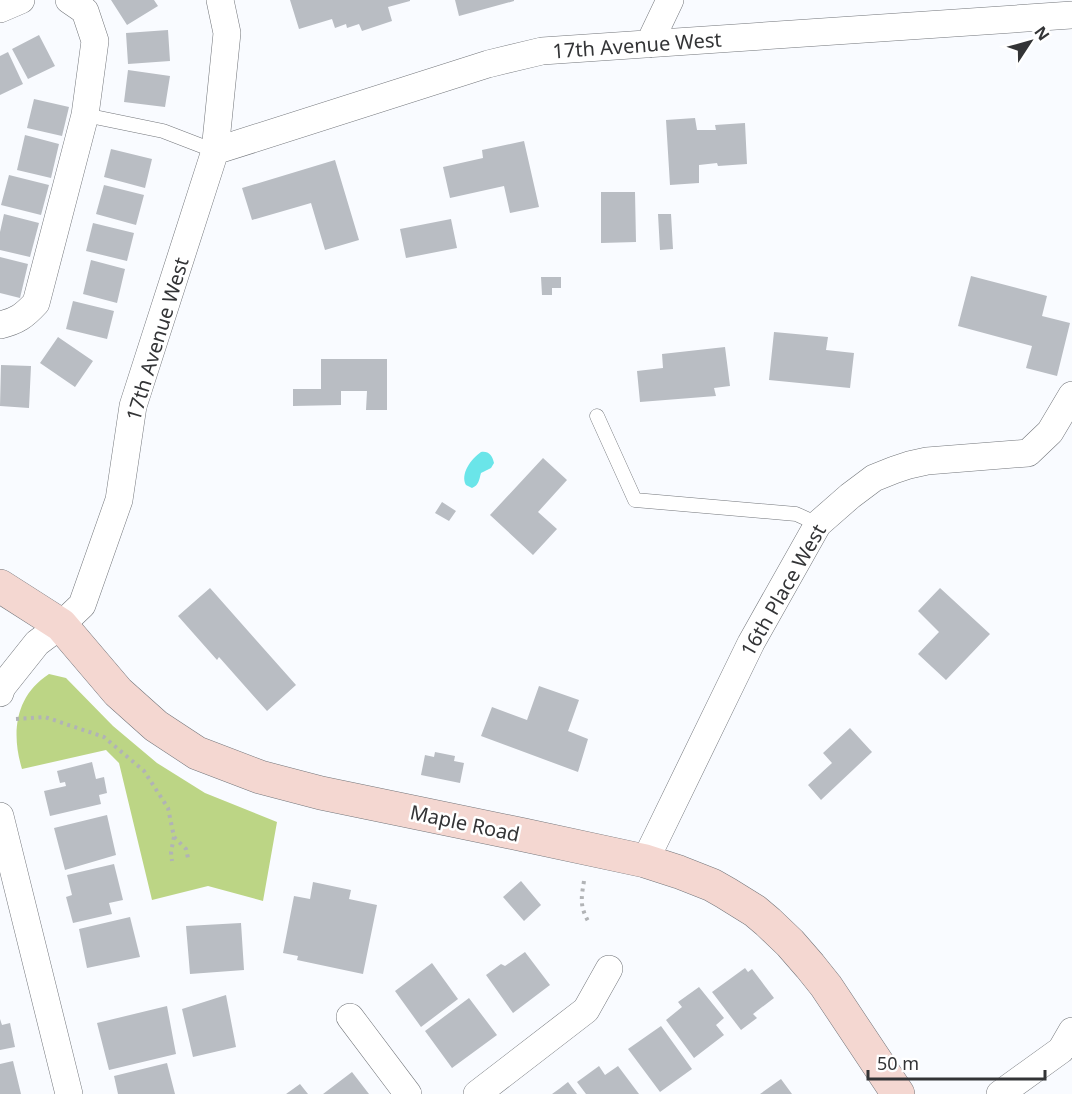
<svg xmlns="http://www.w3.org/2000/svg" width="1072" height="1094" font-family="'Noto Sans',sans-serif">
	<rect width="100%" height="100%" fill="#f9fbff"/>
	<path fill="#bcd585" d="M49,674L66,678L113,726L157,763L205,793L277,822L263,901L208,886L152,900L119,763L106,750L22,769C11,733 15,696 49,674Z"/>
	<path fill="#6ae5e9" d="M481,452C489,451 492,455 494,463L491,468L481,473C479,480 479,485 472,488L466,485C460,474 471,459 481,452Z"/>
	<path fill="#b9bdc3" d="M111,0H154L158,6L127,25Z
		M290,0H410V1L388,7L392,21L362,31L359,24L347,28L346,24L335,28L332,19L299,29Z
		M455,0H514V1L459,16Z
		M168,30L170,61L128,64L126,33Z
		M39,35L55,66L28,79L12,49Z
		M8,52L23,84L0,95V56Z
		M128,70L170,76L165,107L124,102Z
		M34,99L69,107L62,136L27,128Z
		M695,118L697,130H716L715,125L745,123L747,164L718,166L717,163L699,165V183L670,185L666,120Z
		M25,135L59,144L51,178L17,170Z
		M524,141L539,207L510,213L504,186L450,198L443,167L483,158L482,150Z
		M111,149L152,159L145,188L104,177Z
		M335,160L359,240L325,250L311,203L252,220L242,188Z
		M9,175L49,185L41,215L1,205Z
		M104,185L144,195L136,225L96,214Z
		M601,192H635L636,242L601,243Z
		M4,214L39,223L30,257L0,250V232Z
		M658,214H671L673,249L660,250Z
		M451,219L457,248L406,258L400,229Z
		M93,223L134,233L127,261L86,251Z
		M0,257L28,264L20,298L0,293Z
		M91,260L125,269L117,303L83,294Z
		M971,276L1047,296L1042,316L1070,323L1057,376L1026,368L1032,346L958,326Z
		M541,277H561V288H552V295H542Z
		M73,301L114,311L107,339L66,329Z
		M774,332L828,337L826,350L854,353L850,388L769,380Z
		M58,337L93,361L75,387L40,363Z
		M725,347L730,386L714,388L716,396L640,402L637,371L663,368L662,354Z
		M321,359H387V410H366L367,391H341V405L293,406V389H321Z
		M1,365L31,366L29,408L0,406Z
		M543,458L567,480L538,512L557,529L533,555L490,515Z
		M442,502L456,511L449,521L435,513Z
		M210,588L296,685L267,711L219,657L217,660L178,616Z
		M940,588L990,634L946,680L918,654L939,632L918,611Z
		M539,686L579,700L568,731L588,739L578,772L481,736L492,707L527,720Z
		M850,728L872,752L821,800L808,785L832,763L823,753Z
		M435,752L455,756L454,761L464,763L460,783L421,775L425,755L434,757Z
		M92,762L96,779L104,777L107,793L99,795L101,804L50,816L44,791L66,786L65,782L60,783L57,771Z
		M107,815L116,855L65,870L54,828Z
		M114,864L123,900L109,903L112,914L73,923L66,897L72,895L67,875Z
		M521,881L541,905L524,921L503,897Z
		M313,882L351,890L349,899L377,905L363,974L297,960L298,956L283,953L294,896L310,899Z
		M130,917L140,957L87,968L79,929Z
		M241,923L244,970L190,974L186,926Z
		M525,952L550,985L513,1013L486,975L501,964L505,966Z
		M432,963L458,999L421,1027L395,991Z
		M745,968L748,972L752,969L774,998L753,1014L757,1018L741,1030L712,992Z
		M699,987L724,1018L716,1025L724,1035L694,1058L666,1020L682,1007L678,1002Z
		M226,995L236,1047L193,1057L182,1009Z
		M469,998L497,1035L452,1068L425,1031Z
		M167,1006L176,1054L109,1070L97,1023Z
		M0,1019L2,1025L10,1023L15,1047L0,1050Z
		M661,1026L692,1069L660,1092L628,1049Z
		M13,1061L21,1094H0V1064Z
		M167,1063L175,1094H118L114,1076Z
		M599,1066L605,1075L618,1066L639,1094H586L577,1082Z
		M352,1072L369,1094H323Z
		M781,1079L792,1094H760Z
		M568,1082L577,1094H552L559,1089Z
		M300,1084L308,1094H286Z"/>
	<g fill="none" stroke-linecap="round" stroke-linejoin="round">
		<g stroke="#73767b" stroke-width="15">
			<path id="lane" d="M85,115L163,131L215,151
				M597,416L635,500L796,514L818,524"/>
		</g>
		<g stroke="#73767b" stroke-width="28">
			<path id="street" d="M0,9L21,0
				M649,44L670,0
				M215,151L227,33L220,0
				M0,325C17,321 24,316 36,303L85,115L95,41L85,11L69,0
				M0,693L2,687L37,643L61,625L82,605L119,500L133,406L215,151L488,64L542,51L1072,15
				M0,816L69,1094
				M645,861L751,643L818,524L850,496L874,478L894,470L909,465L927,461L1028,453L1050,432L1072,395
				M350,1017L408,1094
				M477,1094L586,1010L609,969
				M1000,1094L1061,1050L1072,1031"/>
		</g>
		<g stroke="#73767b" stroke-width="34">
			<path id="secondary" d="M0,586L61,625L118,692L156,726L197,753L260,777L321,793L524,835L645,861L679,872L712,885L726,893L755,911L768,922L790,943L810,966L826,986L898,1094"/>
		</g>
		<path stroke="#b1b3b6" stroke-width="4" stroke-dasharray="3 4.5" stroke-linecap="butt" d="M16,719L45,717L104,737L144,771L168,808L174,837L171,852L172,861
			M174,837L186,849L188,858
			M584,881C581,899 580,906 588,921"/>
		<use href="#lane" stroke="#fff" stroke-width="14"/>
		<use href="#street" stroke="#fff" stroke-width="27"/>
		<use href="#secondary" stroke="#f4d7d1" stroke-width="33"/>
	</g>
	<g text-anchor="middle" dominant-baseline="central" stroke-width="5" stroke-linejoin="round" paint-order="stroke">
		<g font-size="20" fill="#333436" stroke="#fff">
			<text transform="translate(637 45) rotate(-4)">17th Avenue West</text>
			<text transform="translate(157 339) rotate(-73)">17th Avenue West</text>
			<text transform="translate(783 590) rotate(-60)">16th Place West</text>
			<text transform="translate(465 823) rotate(12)">Maple Road</text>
		</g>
	</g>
	<g transform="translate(1030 42) rotate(54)" stroke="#ffffff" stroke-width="4.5" paint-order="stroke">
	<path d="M0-4.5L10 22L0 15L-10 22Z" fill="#333436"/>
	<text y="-9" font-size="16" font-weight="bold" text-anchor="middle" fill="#333436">N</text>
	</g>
	<path d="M868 1070v9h177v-9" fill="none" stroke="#333436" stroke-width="3"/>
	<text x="877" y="1070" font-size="18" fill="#333436" stroke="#ffffff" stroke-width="4.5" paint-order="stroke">50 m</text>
</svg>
